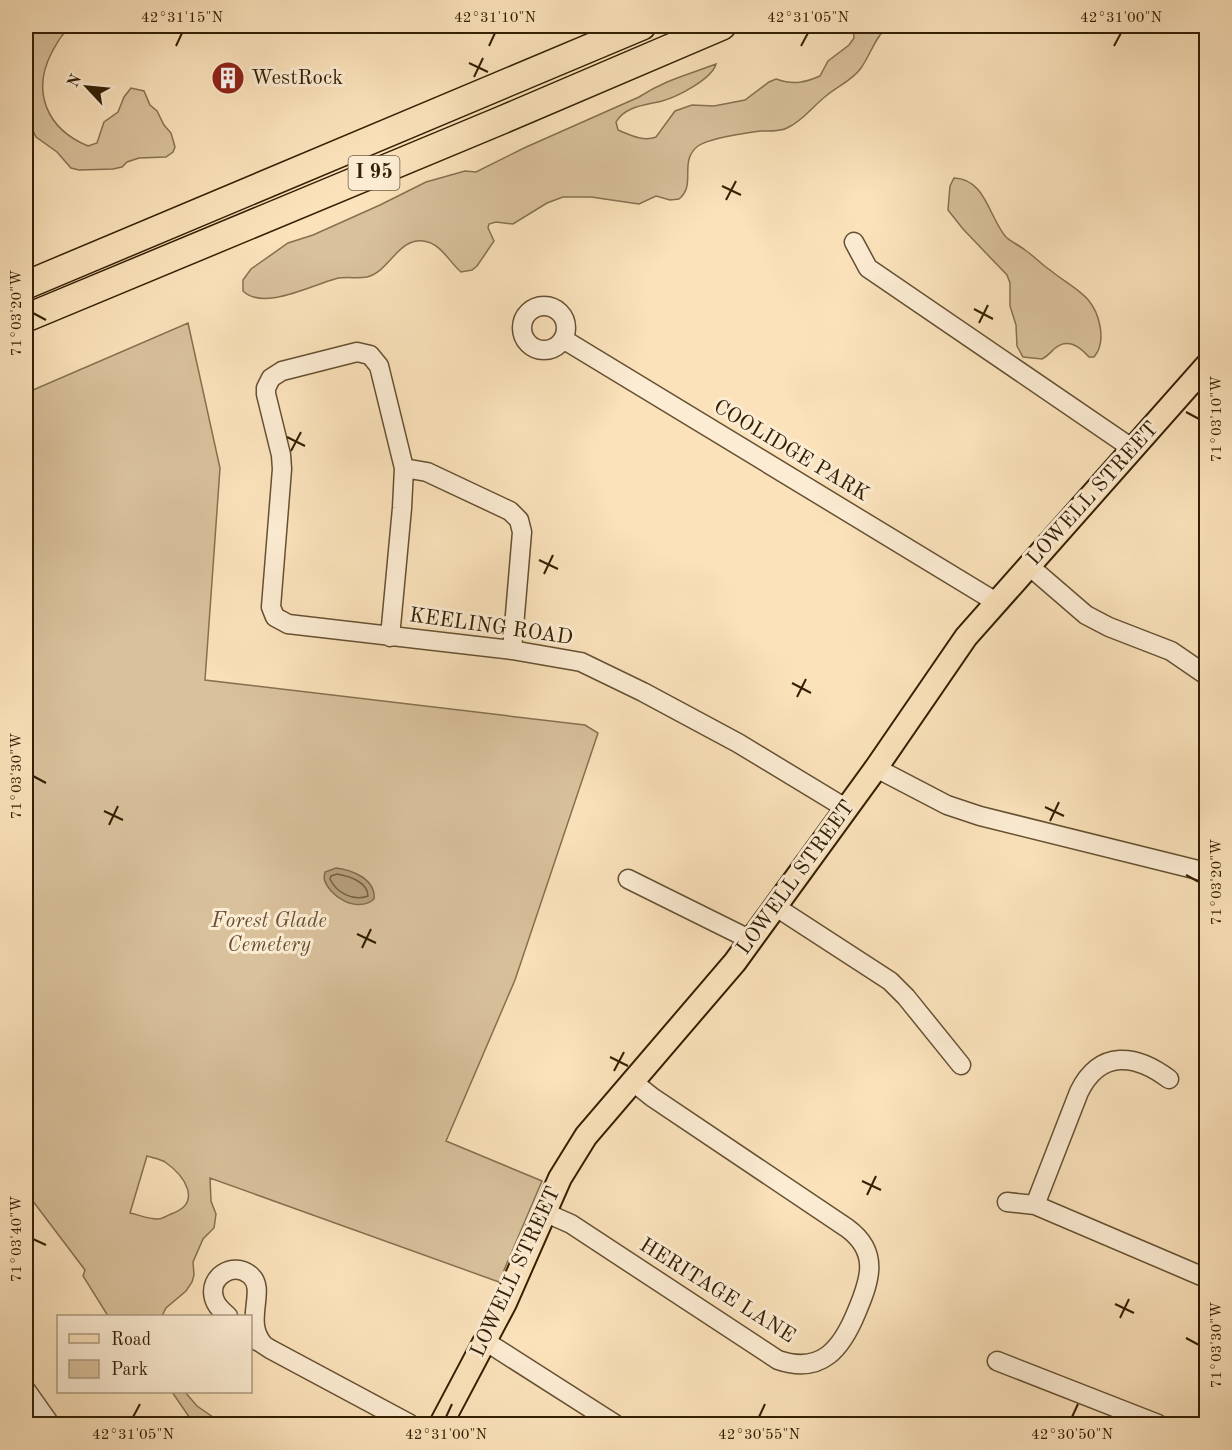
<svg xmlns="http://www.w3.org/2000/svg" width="1232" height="1450" font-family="'Old Standard TT',serif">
	<rect width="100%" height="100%" fill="#fbe2bb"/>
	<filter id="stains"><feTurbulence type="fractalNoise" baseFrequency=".00333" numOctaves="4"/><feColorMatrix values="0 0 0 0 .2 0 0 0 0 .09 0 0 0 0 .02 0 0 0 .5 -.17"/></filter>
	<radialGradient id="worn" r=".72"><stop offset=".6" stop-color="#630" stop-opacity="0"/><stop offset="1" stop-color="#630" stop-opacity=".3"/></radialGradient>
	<path fill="#d9c19c" stroke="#867050" stroke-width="1.5" fill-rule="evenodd" d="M27,26H71C62,34 58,41 52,52C31,92 47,129 88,146L97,143L104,122L118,112L124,97L131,88L144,91L150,105L157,111L164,125L171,133L175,147L173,152L166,157L139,158L127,162L122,167L113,169L79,170L71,168L57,152L36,137L26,117Z
		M853,26H888C875,37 871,54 861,68C852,81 837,86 826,96C813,106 803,121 787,128C779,132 768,131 760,131C745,133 710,138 698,146C678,161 697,185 679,199L670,200L656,196L639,204L591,197H563L547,203L513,224L496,222L489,224L488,228L494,241L477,266L472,270L461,272C449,262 441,243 423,241C398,238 389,272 367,277C357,279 345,276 335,279C312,285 263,311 243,291V280L251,269L288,243L313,235L380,205L426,182L465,171L476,172L524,148L639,97C665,80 687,75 716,64C712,79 677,97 662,101C646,105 625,106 616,122L618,130C630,135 644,142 656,137L675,111L692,105L714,106L745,100L769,82L776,79C793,85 804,83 820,76L828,61L849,45L854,38Z
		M954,178C986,179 989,218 1006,237C1011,242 1019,245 1025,250C1034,256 1041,264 1050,270C1073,289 1094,294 1100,326C1102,337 1102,348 1094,357H1089C1080,347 1068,337 1054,349C1050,353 1048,356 1042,359L1023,357L1017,346L1016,325L1010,306V283L1007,275L963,229L948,210L950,186Z
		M188,323L220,468L205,680L585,725L598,733L515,980L446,1141L542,1181L499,1282L210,1178L211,1201L216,1214L214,1228L203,1239L193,1262L194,1275L192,1282L186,1291L166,1308L162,1316H108L83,1276L85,1270L26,1192V393ZM147,1156C153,1158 160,1159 165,1162C185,1176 203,1203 171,1214C166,1216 163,1219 158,1219C147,1219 140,1215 130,1213Z
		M172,1392H185L197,1406L223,1424H194Z"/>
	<path fill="#b7a07c" stroke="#826c4c" stroke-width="1.5" d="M336,868C352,870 376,879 374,899C357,914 328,896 324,878L325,872Z"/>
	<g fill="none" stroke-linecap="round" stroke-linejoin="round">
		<path stroke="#756040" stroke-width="1.5" d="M337,874C349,876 368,882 368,896C353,902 336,892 330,879L331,876Z"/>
		<g stroke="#655031" stroke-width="21">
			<path id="minor" d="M854,242L868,268L1133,449
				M522 328a22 22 0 1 1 44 0a22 22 0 1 1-44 0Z
				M563,339L996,602
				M404,468L427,472L510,511L519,520L522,532L512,650
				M1028,565L1086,615L1109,627L1171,651L1206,675
				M390,637L402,508L404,468L379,366L370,355L357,352L282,371L271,378L266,388V394L281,455L282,469L271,607L275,617L288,624L512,650L581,662L643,692L738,743L847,809
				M876,768L947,805L980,816L1206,872
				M628,879L751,940
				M776,907L890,981L906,997L961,1065
				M1007,1202L1035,1205L1206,1278
				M1035,1205L1079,1092C1100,1049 1136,1054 1169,1079
				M544,1212L571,1224L778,1360C822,1375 842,1348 857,1311C870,1280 880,1252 847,1228L652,1097L632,1081
				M228,1316C222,1311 216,1306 214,1298C208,1277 233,1261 250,1275C268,1290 242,1321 264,1345
				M250,1336L270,1349L410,1424
				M485,1341L615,1424
				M997,1361L1158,1424
				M26,1390L50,1424"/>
		</g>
		<g stroke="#331f03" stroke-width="26">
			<path id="major" d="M441,1424L505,1303L560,1178L586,1136L735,962L876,768L966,637L1206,366"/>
		</g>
		<g stroke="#331f03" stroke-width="30">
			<path id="highway" d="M26,285L642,26
				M26,318L502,120L722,26"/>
		</g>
		<use href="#minor" stroke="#fcecd3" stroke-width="18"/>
		<use href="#major" stroke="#fbe2bb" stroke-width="22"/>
		<use href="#highway" stroke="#fbe2bb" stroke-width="27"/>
	</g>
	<path fill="none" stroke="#331f03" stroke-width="2" d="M176,46L182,33M489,46L495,33M801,46L808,33M1114,46L1121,33M469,63L488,72M474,77L483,58M722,186L741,195M726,200L736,181M974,309L993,319M33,313L46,320M979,323L988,305M1186,412L1199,419M287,437L305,446M291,451L301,432M539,560L558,569M544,574L553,555M792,683L811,693M797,697L806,679M33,776L46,783M1045,807L1064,816M104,811L123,820M1050,821L1059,802M109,825L118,806M1186,875L1199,882M357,934L376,943M362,948L371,929M610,1057L628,1066M614,1071L624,1052M862,1181L881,1190M867,1195L876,1176M33,1239L46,1245M1115,1304L1134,1313M1120,1318L1129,1299M1186,1338L1199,1345M133,1417L140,1404M446,1417L452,1404M759,1417L765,1404M1072,1417L1078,1404"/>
	<defs>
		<g id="building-disc" transform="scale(1.725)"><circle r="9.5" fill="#8f2418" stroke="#fcecd3"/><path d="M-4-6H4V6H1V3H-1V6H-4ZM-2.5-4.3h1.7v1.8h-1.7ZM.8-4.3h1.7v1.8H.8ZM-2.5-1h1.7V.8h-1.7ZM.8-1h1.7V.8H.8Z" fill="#fff"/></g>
	</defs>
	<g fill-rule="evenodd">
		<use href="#building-disc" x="228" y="78"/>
	</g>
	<g text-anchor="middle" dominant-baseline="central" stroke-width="6" stroke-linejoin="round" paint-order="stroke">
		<rect fill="#fcecd3" stroke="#6f5c41" stroke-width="1.5" x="348.5" y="156" width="51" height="34" rx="4.5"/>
		<g font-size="20" font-weight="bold" fill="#331f03">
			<text x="374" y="173">I 95</text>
		</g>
		<g font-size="21" fill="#331f03" stroke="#fcecd3" text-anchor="start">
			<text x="251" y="78">WestRock</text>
		</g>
		<g font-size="21" fill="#331f03" stroke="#fcecd3">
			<text transform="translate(791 451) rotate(31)">COOLIDGE PARK</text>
			<text transform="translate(1093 494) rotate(-48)">LOWELL STREET</text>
			<text transform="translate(491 627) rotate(8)">KEELING ROAD</text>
			<text transform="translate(796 878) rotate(-54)">LOWELL STREET</text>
			<text transform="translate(516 1272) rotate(-65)">LOWELL STREET</text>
			<text transform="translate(717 1291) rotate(32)">HERITAGE LANE</text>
		</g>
		<g font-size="21" font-style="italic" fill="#655031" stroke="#fcecd3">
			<text x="269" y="921">Forest Glade<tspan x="269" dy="24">Cemetery</tspan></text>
		</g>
	</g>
	<rect width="1232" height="1450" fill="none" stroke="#fbe2bb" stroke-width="66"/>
	<rect x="57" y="1315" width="195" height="78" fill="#fcecd3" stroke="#ac9a80" stroke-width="1.5"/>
	<rect x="69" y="1334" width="30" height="9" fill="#fbe2bb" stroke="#ac9a80" stroke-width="1.5"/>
	<text x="111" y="1345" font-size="18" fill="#331f03">Road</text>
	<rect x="69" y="1360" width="30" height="18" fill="#d9c19c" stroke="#ac9a80" stroke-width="1.5"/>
	<text x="111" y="1375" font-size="18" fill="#331f03">Park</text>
	<g transform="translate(87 87) rotate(296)" stroke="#fcecd3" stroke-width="4.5" paint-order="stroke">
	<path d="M0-4.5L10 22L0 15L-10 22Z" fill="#331f03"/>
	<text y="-9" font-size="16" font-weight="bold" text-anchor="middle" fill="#331f03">N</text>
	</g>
	<rect x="33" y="33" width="1166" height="1384" fill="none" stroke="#331f03" stroke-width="2"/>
	<g font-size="15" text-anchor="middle" fill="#331f03">
		<text x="182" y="22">42°31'15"N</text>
		<text x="495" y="22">42°31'10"N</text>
		<text x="808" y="22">42°31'05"N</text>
		<text x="1121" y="22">42°31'00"N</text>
		<text transform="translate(16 313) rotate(-90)" y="5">71°03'20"W</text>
		<text transform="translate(1216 419) rotate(-90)" y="5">71°03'10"W</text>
		<text transform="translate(16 776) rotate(-90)" y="5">71°03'30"W</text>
		<text transform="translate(1216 882) rotate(-90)" y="5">71°03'20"W</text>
		<text transform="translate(16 1239) rotate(-90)" y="5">71°03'40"W</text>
		<text transform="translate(1216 1345) rotate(-90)" y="5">71°03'30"W</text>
		<text x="133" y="1439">42°31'05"N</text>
		<text x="446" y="1439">42°31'00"N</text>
		<text x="759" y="1439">42°30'55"N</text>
		<text x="1072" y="1439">42°30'50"N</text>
	</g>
	<rect width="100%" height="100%" filter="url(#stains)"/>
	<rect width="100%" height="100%" fill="url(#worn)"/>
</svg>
